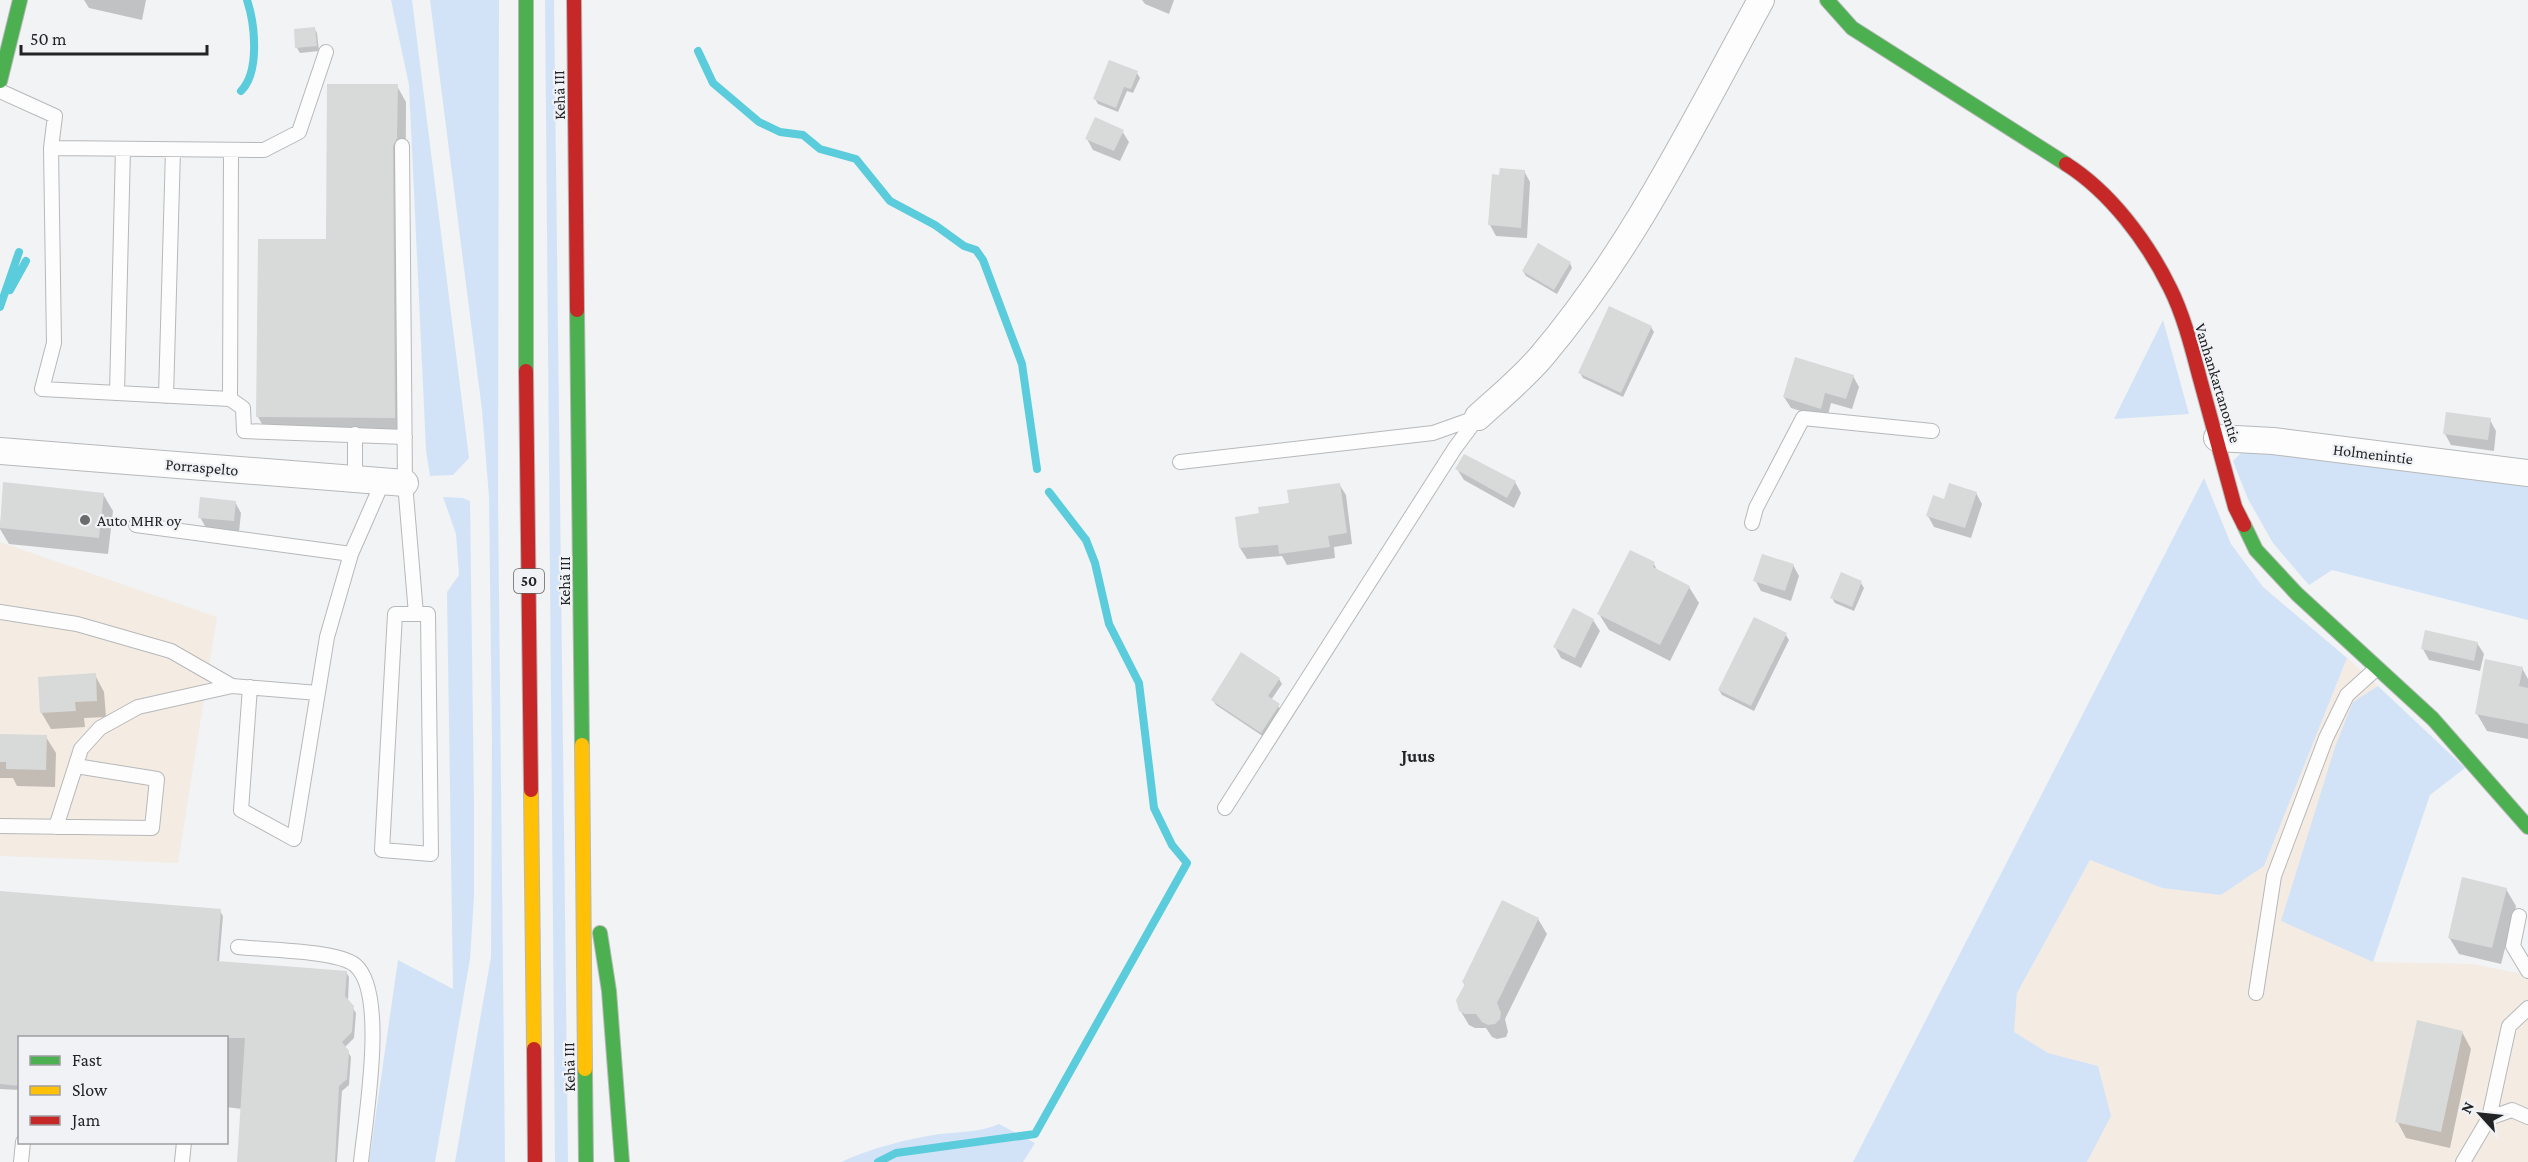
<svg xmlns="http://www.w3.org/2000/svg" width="2528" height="1162" font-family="'Crimson Pro',serif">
	<rect width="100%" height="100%" fill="#f1f3f5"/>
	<path fill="#f4ebe3" d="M0,542L217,617L178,863L0,856Z
		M2347,658L2378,686L2373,962L2472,964L2528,975V1162H2087L2110,1116L2098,1066L2048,1053L2014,1032L2017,993L2090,860L2162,888L2264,866Z"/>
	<path fill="#d3e3f7" d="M391,0H412L469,458L453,475L430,476L426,450L409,85Z
		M430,0H499L498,498L505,1162H455L491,957L492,740L489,497L482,410Z
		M545,0H554L568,1162H555Z
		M2163,320L2189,414L2114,419Z
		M2244,450L2528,477V620L2332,570L2309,585L2273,543L2248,499L2233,461Z
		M2204,478L2231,544L2263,587L2347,658L2264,866L2221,895L2162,888L2090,860L2017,993L2014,1032L2048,1053L2098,1066L2111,1116L2087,1162H1853Z
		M443,497L463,498L470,501L474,802V897L470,959L435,1162H369L398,960L453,989L447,592L459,575L456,534Z
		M2378,686L2465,768L2430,795L2373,962L2281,921L2335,747L2353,702Z
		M999,1124L1035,1143L1023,1162H841C871,1148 907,1139 940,1134C961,1132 980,1132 999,1124Z"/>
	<path fill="#0003" d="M84,0H146L142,20L89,8Z
		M1142,0H1174L1169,14L1145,4Z
		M314,28L317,33L319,51L300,53L297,48L295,30Z
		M1137,73L1140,78L1133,93L1127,91L1118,112L1098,104L1095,99Z
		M397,86L406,102L404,434H268L258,417L328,240Z
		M1122,131L1129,142L1120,161L1093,150L1087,139Z
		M1524,171L1530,182L1527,238L1496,236L1490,225Z
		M1570,263L1572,268L1557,294L1526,276L1523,271Z
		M1651,327L1654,332L1623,397L1583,378L1580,373Z
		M1853,376L1859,387L1852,409L1831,403L1827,419L1791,408L1784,397Z
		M2490,420L2496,431L2494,451L2451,445L2445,434Z
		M1457,469L1515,482L1521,493L1514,508L1464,480Z
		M4,483L103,494L113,511L108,554L9,544L0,529Z
		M1339,484L1346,495L1352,544L1334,547L1335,558L1287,565L1282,556L1247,559L1240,548L1260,514Z
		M1976,493L1982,504L1971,538L1934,527L1928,516L1945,501Z
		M235,502L241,513L239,532L206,528L200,517Z
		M1654,564L1658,572L1689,587L1699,603L1670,661L1609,630L1599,614Z
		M1793,565L1799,576L1791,601L1761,591L1755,580Z
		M1861,583L1864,588L1854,611L1835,603L1832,598Z
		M1593,620L1600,631L1581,668L1561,658L1555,647Z
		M1786,635L1789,640L1754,711L1722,695L1719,690Z
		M2477,643L2484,654L2480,671L2429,660L2423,649Z
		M2522,668L2528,679V739L2487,731L2477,714Z
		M95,675L104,692L106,717L84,718L85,727L51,729L41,712Z
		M1279,679L1282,684L1271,700L1282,710L1264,737L1216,705L1213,700Z
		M0,735L46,737L56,753L55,787L17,786L13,778H0Z
		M2506,889L2516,906L2501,964L2459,954L2449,937Z
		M0,893L220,911L223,916L219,963L346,972L349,977L348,1001L356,1013L354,1038L345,1047L351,1057L349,1085L342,1091L337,1162H239L242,1109L226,1107V1038H20V1090L0,1089Z
		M1538,919L1547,934L1505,1019L1508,1032L1506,1037L1497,1039L1492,1037L1486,1028H1475L1469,1025L1460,1010L1465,986L1463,982Z
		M2462,1032L2471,1049L2450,1148L2406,1138L2397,1121Z"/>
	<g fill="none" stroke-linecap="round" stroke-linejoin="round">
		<path stroke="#5accdb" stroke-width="8" d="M698,51L713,83L759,122L780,132L803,135L820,149L856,159L890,201L935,225L964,246L976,250L983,260L1022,364L1037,469
			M241,91C260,72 255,24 247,0
			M10,290L26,261
			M0,307L19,252
			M878,1162L896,1153L1035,1134L1187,863L1172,845L1154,808L1139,683L1109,624L1095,563L1086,540L1049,492"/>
	</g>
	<path fill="#d8d9d9" d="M315,27L317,46L295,48L294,29Z
		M1109,60L1138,71L1131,89L1124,87L1116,108L1093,99Z
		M327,84H398L397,138L393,146L395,418L256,417L258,239H326Z
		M1095,117L1124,130L1114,151L1085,139Z
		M1500,168L1525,170L1521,228L1488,225L1492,174L1499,175Z
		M1538,243L1571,262L1554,290L1522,271Z
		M1609,306L1652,326L1621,393L1578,373Z
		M1795,357L1854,375L1846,399L1825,393L1821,409L1783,397Z
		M2446,412L2491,418L2488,440L2443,434Z
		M1464,454L1516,481L1507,498L1455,469Z
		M3,482L104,493L99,538L0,528Z
		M1340,483L1347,533L1328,536L1330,547L1279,554L1278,545L1239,548L1235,517L1259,513L1258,507L1289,503L1287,490Z
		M1949,483L1977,492L1965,528L1926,516L1933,495L1944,499Z
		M200,497L236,501L234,521L198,518Z
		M1630,550L1655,562L1653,567L1690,586L1660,645L1597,614Z
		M1762,554L1794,564L1785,591L1753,581Z
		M1841,572L1862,581L1852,607L1830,598Z
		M1573,608L1594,619L1575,658L1553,647Z
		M1754,617L1787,633L1751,706L1718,690Z
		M2425,630L2478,642L2474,661L2421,649Z
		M1241,652L1280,678L1268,696L1280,704L1261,733L1211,700Z
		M2485,659L2523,667L2519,686L2528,688V724L2475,714Z
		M96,673L97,701L75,702L76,711L40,713L38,677Z
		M0,734L47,735L46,770L6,769V762H0Z
		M2462,877L2507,888L2492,948L2448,938Z
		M0,891L221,909L217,961L347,971L345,996L354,1006L352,1032L342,1042L349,1051L347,1079L339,1086L335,1162H237L245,1038H20V1086L0,1084Z
		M1502,900L1539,918L1497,1003L1501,1013L1500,1019L1495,1024L1488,1025L1482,1022L1476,1014H1465L1459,1011L1456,1000L1465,984L1462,982Z
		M2417,1020L2463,1031L2441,1132L2395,1122Z"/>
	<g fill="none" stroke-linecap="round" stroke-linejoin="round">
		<g stroke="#b7b8b9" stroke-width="16">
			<path id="lane" d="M0,91L55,116L51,148L54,343L42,389L230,399L231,151
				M402,146L405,483L416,614
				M51,148L264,150L299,132L326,52
				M117,393L123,149
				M166,396L173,150
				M230,399L243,408L244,431L405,437
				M355,434V479
				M1180,462L1433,433L1478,417
				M1752,523L1756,508L1803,418L1932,431
				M136,525L351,554
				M0,612L77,624L171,651L232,686
				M395,614H428L431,854L382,850Z
				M250,687L241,810L294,839L327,637L351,554L383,481
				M1225,808L1455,448L1478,417
				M0,826L152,828L157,779L76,766
				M56,827L81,749L100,728L138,707L232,686L318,693
				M2519,916L2513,946L2528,971
				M238,947C263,950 337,950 355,965C388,992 365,1121 361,1162
				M2256,993L2274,876L2326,738L2347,695L2377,668
				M2489,1118L2509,1026L2528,1008
				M21,1162L23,1142
				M182,1162L184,1142
				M2463,1162L2489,1118L2512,1110L2528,1117"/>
		</g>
		<g stroke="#b7b8b9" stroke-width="28">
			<path id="street" d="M1478,417C1499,398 1522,379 1541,357C1632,250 1694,122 1761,0
				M2217,438L2273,441L2528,473
				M0,451L405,483"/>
		</g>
		<g stroke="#b7b8b9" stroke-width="16">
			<path id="fast" d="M526,0V371
				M1827,0L1852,28L2066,164
				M0,81L20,0
				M577,310L582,745
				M2244,525L2256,550L2297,594L2433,719L2528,827
				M600,933L609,991L622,1162
				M585,1069L586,1162"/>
		</g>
		<g stroke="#b7b8b9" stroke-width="16">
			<path id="slow" d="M582,745L585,1069
				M531,790L534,1049"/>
		</g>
		<g stroke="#b7b8b9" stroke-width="16">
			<path id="jam" d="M574,0L577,310
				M2066,164C2110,192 2147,241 2170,288C2184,316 2192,349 2200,379C2212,422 2223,464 2235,507L2244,525
				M526,371L531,790
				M534,1049L535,1162"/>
		</g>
		<use href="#lane" stroke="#fdfdfe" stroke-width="14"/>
		<use href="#street" stroke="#fdfdfe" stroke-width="26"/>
		<use href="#fast" stroke="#4caf50" stroke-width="14"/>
		<use href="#slow" stroke="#ffc107" stroke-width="14"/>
		<use href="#jam" stroke="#c62828" stroke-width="14"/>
	</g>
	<circle fill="#6a6c6d" stroke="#f0f2f6" stroke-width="2" cx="85" cy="520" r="6"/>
	<g text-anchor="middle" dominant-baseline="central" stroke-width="4.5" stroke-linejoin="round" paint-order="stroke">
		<rect fill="#f0f2f6" stroke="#606163" stroke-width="1.5" x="514" y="569" width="30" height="24" rx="4.5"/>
		<g font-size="15" font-weight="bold" fill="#222324">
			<text x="529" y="581">50</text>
		</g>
		<g font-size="16" fill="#222324" stroke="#f0f2f6">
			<text transform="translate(559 95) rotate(-91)">Kehä III</text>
			<text transform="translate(2218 383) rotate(73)">Vanhankartanontie</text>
			<text transform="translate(2373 454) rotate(7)">Holmenintie</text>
			<text transform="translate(202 467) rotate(5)">Porraspelto</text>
			<text transform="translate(564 581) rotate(-90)">Kehä III</text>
			<text transform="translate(569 1067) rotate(-91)">Kehä III</text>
		</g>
		<g font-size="16" fill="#222324" stroke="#f0f2f6" text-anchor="start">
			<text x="97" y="520">Auto MHR oy</text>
		</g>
		<g font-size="18" font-weight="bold" fill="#222324" stroke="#f0f2f6">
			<text x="1418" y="756">Juus</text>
		</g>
	</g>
	<rect x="18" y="1036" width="210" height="108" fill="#f0f2f6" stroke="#9e9fa2" stroke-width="1.5"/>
	<rect x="30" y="1056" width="30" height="9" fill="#4caf50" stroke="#9e9fa2" stroke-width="1.5"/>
	<text x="72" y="1066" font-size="18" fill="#222324">Fast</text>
	<rect x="30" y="1086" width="30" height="9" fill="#ffc107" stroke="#9e9fa2" stroke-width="1.5"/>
	<text x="72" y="1096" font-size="18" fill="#222324">Slow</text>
	<rect x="30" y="1116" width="30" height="9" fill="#c62828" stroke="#9e9fa2" stroke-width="1.5"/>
	<text x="72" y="1126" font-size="18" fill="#222324">Jam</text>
	<g transform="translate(2480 1114) rotate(297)" stroke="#f0f2f6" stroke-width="4.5" paint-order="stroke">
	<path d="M0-4.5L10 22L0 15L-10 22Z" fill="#222324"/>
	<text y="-9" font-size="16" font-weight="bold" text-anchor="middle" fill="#222324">N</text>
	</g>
	<path d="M21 45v9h186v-9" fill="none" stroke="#222324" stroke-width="3"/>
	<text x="30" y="45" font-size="18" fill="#222324" stroke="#f0f2f6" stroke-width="4.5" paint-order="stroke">50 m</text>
</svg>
